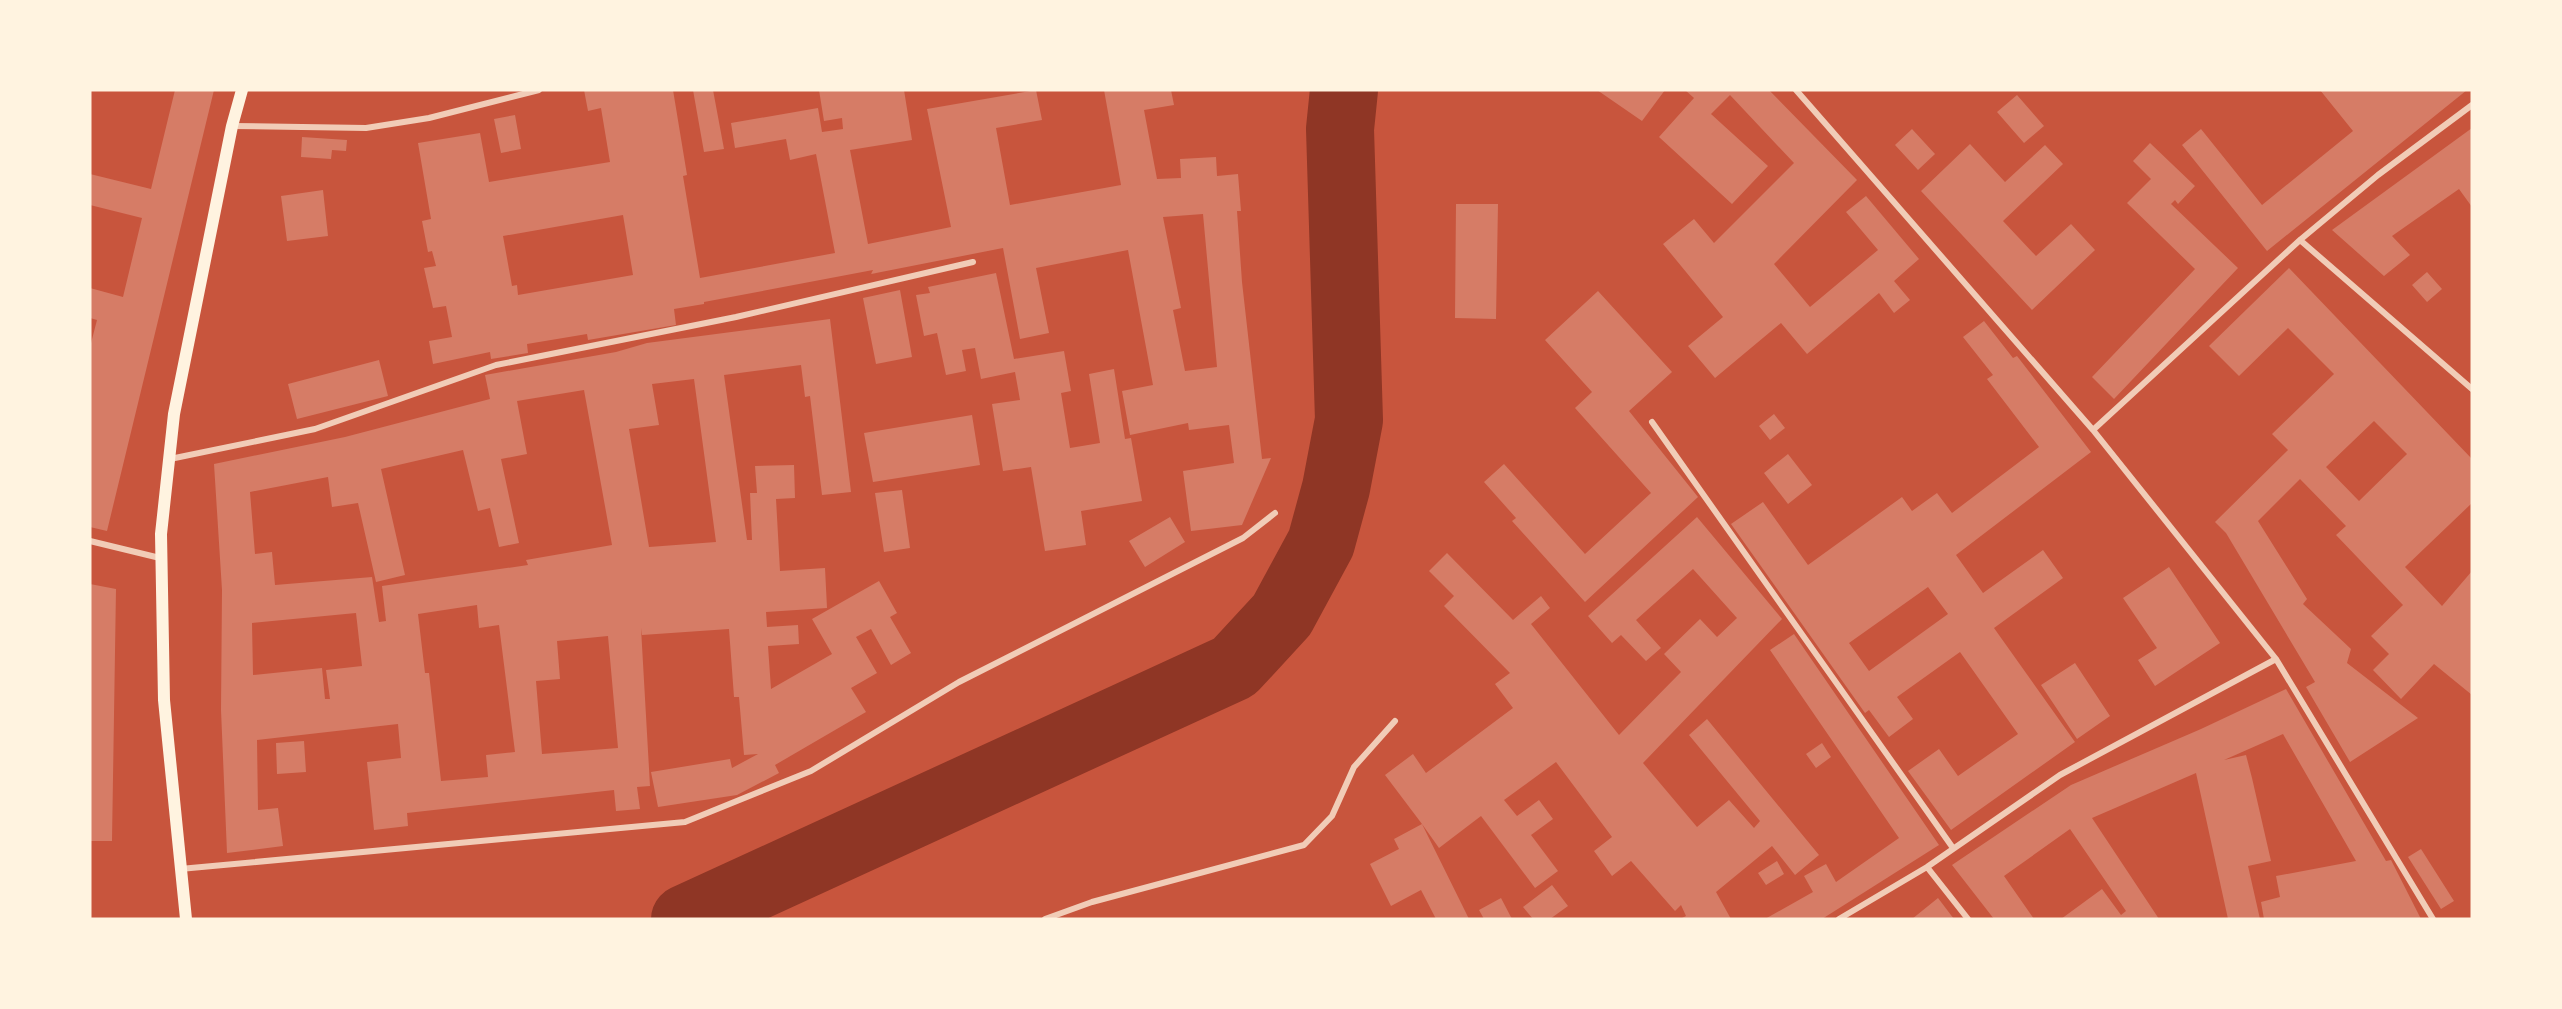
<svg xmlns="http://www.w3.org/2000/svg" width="2562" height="1009" font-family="Manrope,sans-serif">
	<rect width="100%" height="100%" fill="#c8553d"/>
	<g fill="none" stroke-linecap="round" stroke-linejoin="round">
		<path stroke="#8f3625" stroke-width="68" d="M685,919L1234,667L1282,615L1321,543L1336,488L1349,420L1340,129L1344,90"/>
	</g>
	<path fill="#d67c66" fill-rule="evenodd" d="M175,90H214L107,531L90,527V347L97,320L90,318V288L123,297L142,218L90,205V174L151,189Z
		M584,90H673L687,175L683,176L700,278L835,253L816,154L790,160L786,139L735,148L731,123L818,108L822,132L843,129L842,118L824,121L819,90H904L912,140L850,150L868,244L951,227L927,109L1036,90L1042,120L996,128L1010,205L1121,185L1104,90H1171L1174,105L1144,110L1157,179L1181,178L1180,159L1216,157L1217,176L1238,174L1241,211H1237L1242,282L1262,459L1271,458L1242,525L1191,531L1183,471L1234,463L1229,425L1189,430L1188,423L1130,435L1122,391L1153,385L1128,250L1036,268L1049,333L1020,339L1003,248L871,274L873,270L704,302V304L674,309L676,325L588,340L587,334L527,344L528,353L491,359L490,352L433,364L429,341L452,337L446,306L433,308L424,268L436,266L432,251L428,252L422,221L431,219L418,143L480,133L489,182L610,162L601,108L588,111ZM1203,214L1217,367L1185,371L1173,310L1181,308L1163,217ZM623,215L633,275L518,295L517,285L512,286L503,236Z
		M693,90H713L724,149L704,152Z
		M1597,90H1665L1642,121Z
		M1685,90H1769L1857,180L1774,264L1810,307L1878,250L1846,212L1866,196L1919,259L1894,281L1910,300L1894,313L1879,293L1807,354L1781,323L1715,378L1688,346L1723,317L1663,244L1694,219L1714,243L1794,163L1730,95L1711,114L1768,166L1732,204L1659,137L1694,98Z
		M2320,90H2467L2267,251L2182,145L2201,129L2262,205L2353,131Z
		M2017,95L2044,126L2024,143L1997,112Z
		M515,115L521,149L501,153L494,119Z
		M2472,128V207L2459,189L2392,236L2410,255L2384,276L2332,230Z
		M1912,129L1935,154L1918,170L1895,145Z
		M302,137L347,140L346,151L332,150L331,159L301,157Z
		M2150,143L2195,186L2178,204L2175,200L2171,204L2238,268L2114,399L2092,377L2195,269L2127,203L2151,179L2133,161Z
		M1970,144L2005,182L2045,145L2063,164L2003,221L2036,256L2071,224L2095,250L2032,310L1921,191Z
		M323,190L328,236L287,241L281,196Z
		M1456,204H1498L1496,319L1455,318Z
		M2289,268L2472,459V503L2405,567L2442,606L2472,571V695L2434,664L2401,699L2373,670L2389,654L2371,636L2403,605L2336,535L2346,526L2300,479L2258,521L2307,599L2303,604L2351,649L2347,663L2418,718L2350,762L2306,687L2315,682L2226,533L2215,522L2288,450L2272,434L2334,374L2288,328L2239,376L2209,346ZM2374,421L2407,454L2359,501L2326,467Z
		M2427,272L2442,289L2427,302L2412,285Z
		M996,273L1014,359L1064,351L1071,391L1061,393L1070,448L1100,443L1089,374L1114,369L1125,439L1131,438L1142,501L1081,511L1086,545L1045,551L1031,467L1003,471L992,404L1020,400L1015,372L981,379L975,348L962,350L966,371L946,375L937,333L924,336L916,295L930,293L928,287Z
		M900,290L912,357L876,364L863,298Z
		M1598,291L1672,372L1629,411L1698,497L1585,602L1512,521L1516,518L1484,482L1504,464L1585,554L1651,493L1575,408L1592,392L1545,340Z
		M830,319L851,492L822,495L810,396L805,397L801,365L724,375L747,540H752L750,493H757L755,466L794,465L795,498L776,499L780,571L825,568L827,608L766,612L767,627L798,625L799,644L768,646L771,689L832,654L812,619L879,581L897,613L890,617L911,653L891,665L871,629L856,637L877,673L851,688L866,712L775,765L779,773L737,795L658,807L651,772L730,759L732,768L758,754L744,755L739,697H734L729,629L642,635L641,628L650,786L637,787L640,809L616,811L614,790L407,813L408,826L374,830L367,762L401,758L398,724L257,740L258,810L278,808L283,846L227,853L221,710L222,590L214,464L345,437L490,399L485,375L616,352L647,343ZM694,379L716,542L649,547L629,429L659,425L652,384ZM584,390L612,545L526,560L528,565L382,586L386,621L379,622L372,577L275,585L272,552L255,554L250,492L328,477L332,507L358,503L376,582L405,575L381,469L463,450L478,511L490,508L499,547L519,543L501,459L527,454L517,401ZM477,605L479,628L499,625L515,752L486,755L488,777L441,781L429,673H425L418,614ZM356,613L362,666L326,670L330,699H325L322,668L253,675L252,623ZM608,636L618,748L542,754L536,681L560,679L557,641Z
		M1984,321L2013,358L2017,356L2091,452L1956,555L1983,593L2043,550L2063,578L1994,628L2075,742L1951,830L1908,771L1939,749L1958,776L2018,734L1960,652L1897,697L1913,719L1889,737L1869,710L1865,713L1731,524L1763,502L1808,565L1902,497L1912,511L1937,493L1952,513L2039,447L1987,379L1993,375L1963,337ZM1928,587L1948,614L1869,671L1849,643Z
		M379,360L388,396L297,419L288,384Z
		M1774,414L1785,428L1770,440L1759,426Z
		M972,415L980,465L873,482L864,433Z
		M1788,454L1812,485L1788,504L1764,473Z
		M902,490L910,548L884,552L875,493Z
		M1170,517L1185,542L1145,567L1129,541Z
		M1697,517L1782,619L1643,763L1697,827L1729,800L1754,828L1760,821L1689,735L1707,719L1819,855L1795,875L1772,846L1716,892L1731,919H1680L1686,916L1681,905L1675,911L1631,861L1612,876L1594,851L1612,837L1556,762L1504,800L1517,816L1539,800L1553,819L1531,835L1558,871L1535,888L1481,816L1439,848L1422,824L1469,919H1436L1421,890L1391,906L1370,864L1399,849L1394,839L1422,824L1385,775L1413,754L1426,773L1513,708L1495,684L1510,673L1444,606L1454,596L1429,571L1447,553L1513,620L1541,596L1550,608L1531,624L1619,735L1681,672L1664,654L1700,619L1717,637L1737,618L1693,569L1636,620L1661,648L1646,661L1621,635L1612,643L1588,616Z
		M2169,567L2220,643L2155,686L2138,660L2157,648L2123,598Z
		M90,584L116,589L112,841H90Z
		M1794,634L1939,845L1822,919H1765L1813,892L1804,876L1826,864L1836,882L1899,838L1770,650Z
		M2075,663L2110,716L2077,739L2041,685Z
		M2286,689L2386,861L2391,860L2421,919H2264L2261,902L2280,897L2276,876L2356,861L2283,734L2224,760L2246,755L2252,778L2271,861L2248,866L2260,919H2228L2196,773L2092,818L2159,919H2061L2102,889L2121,915L2126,911L2070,829L2004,876L2034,919H1994L1952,865L2071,785L2201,729Z
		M304,741L306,772L277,774L276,743Z
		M1822,743L1831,757L1816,768L1806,754Z
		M2421,849L2454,901L2441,909L2408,857Z
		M1777,861L1784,874L1766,885L1758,873Z
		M1552,885L1568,906L1550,919H1533L1523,907Z
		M1501,898L1512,919H1484L1479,910Z
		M1938,898L1954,919H1912Z"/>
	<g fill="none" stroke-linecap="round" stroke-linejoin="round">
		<path stroke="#f1ccb7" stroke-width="6" d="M1796,90L2093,430L2276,659L2433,919
			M232,126L366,128L429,118L539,90
			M2300,240L2472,389
			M1652,422L1953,848
			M2093,430L2300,240L2378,175L2472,105
			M170,459L315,429L496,365L736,317L973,262
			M90,541L160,558
			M1927,867L1968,919
			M180,869L685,822L811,771L959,682L1243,538L1275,513
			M1045,919L1092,902L1304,845L1332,816L1354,767L1395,721
			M1839,919L1927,867L2060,775L2276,659"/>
		<path stroke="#fff3e0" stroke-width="12" d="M186,919L164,700L161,534L174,414L232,126L242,90"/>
	</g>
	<rect width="2562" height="1009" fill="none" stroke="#fff3e0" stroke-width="183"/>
</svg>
